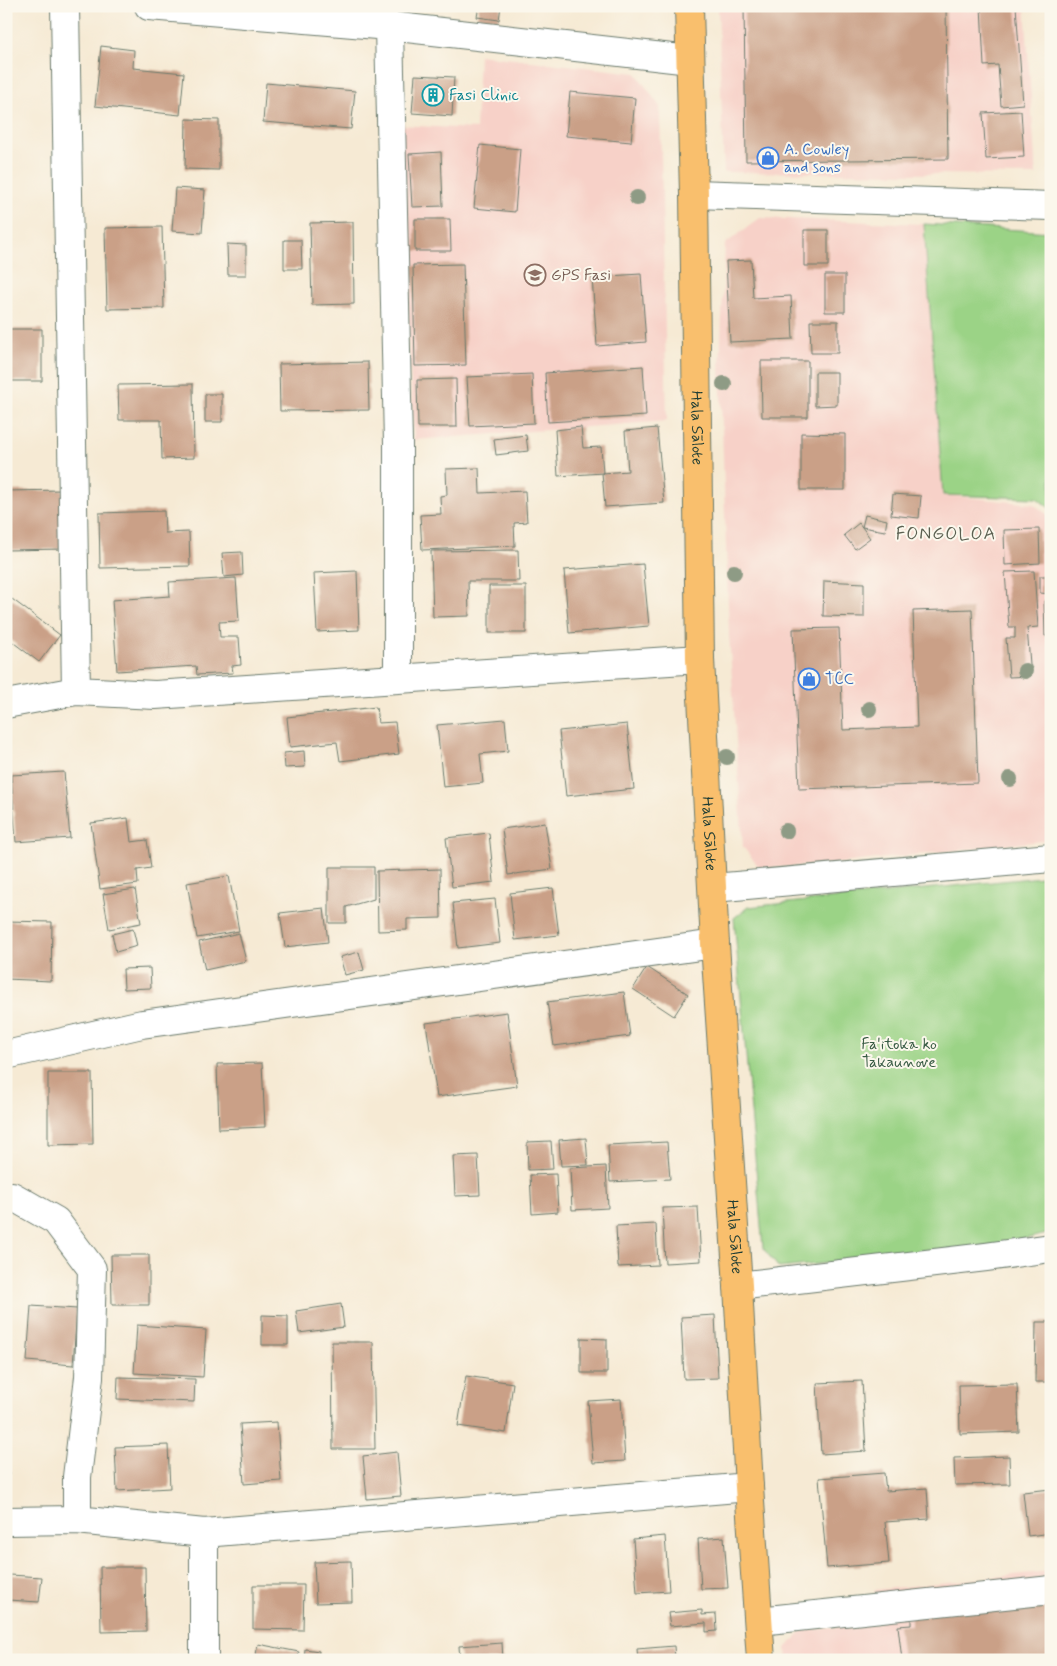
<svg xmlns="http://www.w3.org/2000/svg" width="1057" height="1666" font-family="Mynerve,sans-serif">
	<rect width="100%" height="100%" fill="#fbf7ec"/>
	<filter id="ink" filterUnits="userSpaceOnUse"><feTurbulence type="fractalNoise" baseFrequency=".02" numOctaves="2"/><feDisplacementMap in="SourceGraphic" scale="10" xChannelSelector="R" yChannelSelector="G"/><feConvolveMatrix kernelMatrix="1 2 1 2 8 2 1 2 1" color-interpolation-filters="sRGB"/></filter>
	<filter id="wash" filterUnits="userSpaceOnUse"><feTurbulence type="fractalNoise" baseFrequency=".0096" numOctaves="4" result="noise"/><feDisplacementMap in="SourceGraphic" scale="20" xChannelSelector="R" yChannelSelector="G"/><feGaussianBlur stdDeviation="1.12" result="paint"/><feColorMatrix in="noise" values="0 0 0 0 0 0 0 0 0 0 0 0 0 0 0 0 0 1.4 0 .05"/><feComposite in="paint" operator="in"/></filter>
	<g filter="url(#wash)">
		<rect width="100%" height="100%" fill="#f6ead4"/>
		<path fill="#f7d1c8" d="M718,6H1025L1036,175L724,172Z
			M479,55L636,73L660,107L667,421L414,440L397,125L476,129Z
			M760,218L924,224L943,495L1033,504L1051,517V840L822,865L760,868L743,847L729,634L720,367L725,244Z
			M1051,1571V1660H787L786,1648L803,1631L879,1623L875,1590Z"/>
		<path fill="#9bd386" stroke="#5d885d" d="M924,224L1051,232V509L1037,498L943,495Z
			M1051,876V1233L993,1246L779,1268L763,1248L734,918L748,907Z"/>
		<g id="blocks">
			<path fill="#caa087" d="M479,6H501L499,20L477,17Z
				M744,6H946L948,159L746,161Z
				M981,6H1016L1023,104L1001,106L998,65L984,66Z
				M101,46L134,50L133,68L184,73L180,115L95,106Z
				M415,75L454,77L452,116L412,113Z
				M266,83L355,91L351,129L263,122Z
				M570,92L635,98L631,142L566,136Z
				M1021,111L1024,157L986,159L983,113Z
				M186,119L219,120V170L185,169Z
				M480,145L520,149L515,212L474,208Z
				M441,152L443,206L412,207L409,154Z
				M175,188L205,190L202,233L172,231Z
				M415,219H450L451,251H415Z
				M353,222L354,304L312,305L310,223Z
				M162,227L164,308L107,309L105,228Z
				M804,230H828V266H804Z
				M284,240H301L302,269H284Z
				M227,244L246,245V275H228Z
				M751,260L753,298L791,296L793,339L730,342L726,261Z
				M463,264L466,365L415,366L413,265Z
				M641,274L646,342L597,346L592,277Z
				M825,275H845V312H825Z
				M810,321H838V353H811Z
				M6,329H42V381H6Z
				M761,361H808V417H762Z
				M368,362L369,410L280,411L279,364Z
				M643,366L646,416L548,422L545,373Z
				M815,372H837V405L815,406Z
				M532,374L534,423L470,426L467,377Z
				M456,379L457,427H418L417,380Z
				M193,384L194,458L162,459L161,420H119L118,385Z
				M205,394H222V422H205Z
				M581,427L583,448L601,447L603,473L558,476L555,430Z
				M657,428L664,503L605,507L602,473L628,471L625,431Z
				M801,433L845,434V490H801Z
				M526,435L528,451L496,455L494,439Z
				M479,468L480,493L525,491L527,522L514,523L515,546L422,550L420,515L441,514L440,496L447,495L446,469Z
				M63,490L65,549L6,550V491Z
				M893,494L921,496L919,518L891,515Z
				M164,511L165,533L189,532L190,566L100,568L99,513Z
				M865,515L887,520L885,531L862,527Z
				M859,523L870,538L855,549L844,535Z
				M1039,529L1040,563L1005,565L1004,530Z
				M518,550L519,581H468L469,616L433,617L431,551Z
				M242,552L243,575L224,577L222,553Z
				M643,564L649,626L569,633L564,570Z
				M357,571L359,630L317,632L314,573Z
				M1034,571L1038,627L1027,628L1031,676L1009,677L1006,638H1015V627H1009L1005,572Z
				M1040,576H1051V594L1040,593Z
				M236,578L239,621L219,622L220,637H239L241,665L232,666L233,673L197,675L196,666L117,671L112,600L170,596L169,582Z
				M824,581L864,583V617L823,616Z
				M489,586H526V633H489Z
				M12,599L60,635L39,662L6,637V607Z
				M1051,600V635L1045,636L1044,601Z
				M972,609L978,783L799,789L793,629L839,628L843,730L917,727L913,611Z
				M376,707L378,723L395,722L399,754L340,761L337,742L290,747L287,717Z
				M505,719L508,751L480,754L483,783L443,787L437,725Z
				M627,724L634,789L566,796L559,731Z
				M304,751L305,767L285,768L284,753Z
				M64,772L70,838L16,842L11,775Z
				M128,818L131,842L147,840L151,868L137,870L138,884L100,889L91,823Z
				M545,823L552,869L508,875L502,829Z
				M489,833L494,882L452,887L446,838Z
				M329,867H374V899L346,907V923H329Z
				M440,869L441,918L407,919V930L378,931L377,871Z
				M229,876L239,931L197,938L187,883Z
				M553,888L559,935L515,940L510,893Z
				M135,889L141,923L109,929L103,894Z
				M495,899L500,943L458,948L453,903Z
				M324,908L328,942L285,947L280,913Z
				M6,921L52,922L51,981L6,979Z
				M133,929L137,946L116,952L112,934Z
				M239,933L246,961L205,970L199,942Z
				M359,952L364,970L345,975L340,957Z
				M647,967L688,994L674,1016L633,989Z
				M150,968L151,988L124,989L123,969Z
				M624,992L630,1036L554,1046L547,1002Z
				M507,1012L517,1086L437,1097L426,1023Z
				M262,1063L265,1127L219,1129L217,1064Z
				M48,1073H92L93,1144L48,1145Z
				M586,1138L588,1165L561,1166L559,1140Z
				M551,1141L553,1169L528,1170L527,1142Z
				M667,1142L670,1179L610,1182L608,1145Z
				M478,1155L480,1195L455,1196L453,1156Z
				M606,1166L608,1208L572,1210L570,1168Z
				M556,1174L558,1212L532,1214L530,1175Z
				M698,1207L701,1261L665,1263L662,1208Z
				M656,1224L658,1265L618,1267L616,1226Z
				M111,1255H149V1305H112Z
				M341,1304L344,1327L299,1333L296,1311Z
				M31,1306L77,1309L73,1365L27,1361Z
				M262,1315L288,1316V1345H262Z
				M715,1315L718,1378L684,1379L681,1317Z
				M1036,1322H1051V1382H1035Z
				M137,1325L206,1330L203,1377L134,1373Z
				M581,1338L607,1339V1373H581Z
				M332,1342H373L375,1449H333Z
				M466,1376L513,1383L506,1433L458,1426Z
				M118,1377L195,1379L194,1402L117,1399Z
				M862,1381L866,1451L821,1454L817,1383Z
				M1017,1384L1019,1432L960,1434L959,1385Z
				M621,1399L625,1461L593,1463L588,1401Z
				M277,1422L281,1481L244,1484L240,1424Z
				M168,1445L170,1488L117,1491L115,1447Z
				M397,1452L401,1496L367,1499L363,1456Z
				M7,1455L10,1475H6V1456Z
				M1009,1456L1010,1484L955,1485L954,1458Z
				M884,1473L886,1491L927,1488L929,1519L885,1522L889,1563L827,1568L819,1478Z
				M1051,1489V1533L1028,1536L1023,1492Z
				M665,1536L669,1591L637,1593L633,1539Z
				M724,1537L728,1588L701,1589L698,1539Z
				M351,1561L352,1602L316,1603L314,1562Z
				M100,1567H145L146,1631L101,1632Z
				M10,1575L42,1577L39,1602L8,1600Z
				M253,1585H304L303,1630L253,1629Z
				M1051,1601V1660H902L898,1626L911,1625V1616Z
				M702,1610V1615L716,1614L717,1631L706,1632V1623L670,1626L668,1613Z
				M502,1643L503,1660H460L459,1646Z
				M258,1644L299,1652L297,1660H255Z
				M674,1646L675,1660H638L637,1649Z
				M305,1649L319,1651L318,1660H304Z"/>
		</g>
	</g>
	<g filter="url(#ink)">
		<use href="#blocks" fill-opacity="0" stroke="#6a7a6c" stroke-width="1"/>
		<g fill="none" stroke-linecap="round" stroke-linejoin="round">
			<g stroke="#6a7a6c" stroke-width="30">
				<path id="minor" d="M65,6L76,691
					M149,6L389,26L690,60
					M389,26L398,443V678
					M694,194L1051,206
					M6,704L76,691L155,695L700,659
					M713,888L1051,858
					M6,1055L142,1024L715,944
					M12,1196L56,1221L92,1269L89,1377L77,1477V1520
					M738,1286L986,1257L1051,1248
					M6,1521L77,1520L204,1533L749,1487
					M204,1533V1660
					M759,1621L1051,1590"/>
			</g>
			<g stroke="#6a7a6c" stroke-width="30">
				<g id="major">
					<path id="s1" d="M689,6L694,194L700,659L715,944L738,1286L749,1487L761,1660"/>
				</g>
			</g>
			<use href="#minor" stroke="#fff" stroke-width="28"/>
			<use href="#major" stroke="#f9bf6d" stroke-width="28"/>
		</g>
		<g fill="#8e9b85">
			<circle cx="637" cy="198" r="8"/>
			<circle cx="724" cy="384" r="8"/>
			<circle cx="734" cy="572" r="8"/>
			<circle cx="1025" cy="671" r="8"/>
			<circle cx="869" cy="709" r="8"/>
			<circle cx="727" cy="757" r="8"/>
			<circle cx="1010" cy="779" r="8"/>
			<circle cx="786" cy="831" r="8"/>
		</g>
	</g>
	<defs>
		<g id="building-ring" transform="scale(1.125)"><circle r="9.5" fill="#fbf7ec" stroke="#0f9aa8" stroke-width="1.5"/><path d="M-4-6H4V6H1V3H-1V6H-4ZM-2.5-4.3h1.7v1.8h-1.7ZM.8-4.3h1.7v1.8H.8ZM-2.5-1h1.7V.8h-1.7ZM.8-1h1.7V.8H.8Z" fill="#0f9aa8"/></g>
		<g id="shop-ring" transform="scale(1.125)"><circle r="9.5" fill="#fbf7ec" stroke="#3f7fe0" stroke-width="1.5"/><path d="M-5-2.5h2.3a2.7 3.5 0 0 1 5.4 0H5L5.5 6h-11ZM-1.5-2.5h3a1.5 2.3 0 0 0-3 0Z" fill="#3f7fe0"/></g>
		<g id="school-ring" transform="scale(1.125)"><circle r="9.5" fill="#fbf7ec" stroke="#8d6e63" stroke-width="1.5"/><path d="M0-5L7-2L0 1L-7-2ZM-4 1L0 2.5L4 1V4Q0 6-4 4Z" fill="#8d6e63"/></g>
	</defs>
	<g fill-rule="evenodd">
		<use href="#building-ring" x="433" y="95"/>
		<use href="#shop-ring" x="768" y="158"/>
		<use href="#school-ring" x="535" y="275"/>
		<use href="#shop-ring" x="809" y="679"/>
	</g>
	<g text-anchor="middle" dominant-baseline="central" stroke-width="4" stroke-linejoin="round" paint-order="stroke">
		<g font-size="16" fill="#0d838f" stroke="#fbf7ec" text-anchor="start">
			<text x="449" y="95">Fasi Clinic</text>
		</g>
		<g font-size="16" fill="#366cbe" stroke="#fbf7ec" text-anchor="start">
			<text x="784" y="149">A. Cowley<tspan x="784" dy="18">and sons</tspan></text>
			<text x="825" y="679">TCC</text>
		</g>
		<g font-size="16" fill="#785e54" stroke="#fbf7ec" text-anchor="start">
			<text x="551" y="275">GPS Fasi</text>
		</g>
		<g font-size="16" fill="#1f3d34" stroke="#fbf7ec">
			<text stroke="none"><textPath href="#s1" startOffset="422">Hala Sālote</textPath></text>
			<text stroke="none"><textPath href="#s1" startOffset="828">Hala Sālote</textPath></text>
			<text stroke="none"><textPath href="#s1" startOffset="1232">Hala Sālote</textPath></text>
		</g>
		<g font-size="16" fill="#385b44" stroke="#fbf7ec">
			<text x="899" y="1044">Fa'itoka ko<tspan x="899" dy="18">Takaunove</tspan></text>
		</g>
		<g font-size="18" letter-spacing="1" fill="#5b6051" stroke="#fbf7ec">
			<text x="946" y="534">FONGOLOA</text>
		</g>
	</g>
	<rect width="1057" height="1666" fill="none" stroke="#fbf7ec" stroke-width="25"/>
</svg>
